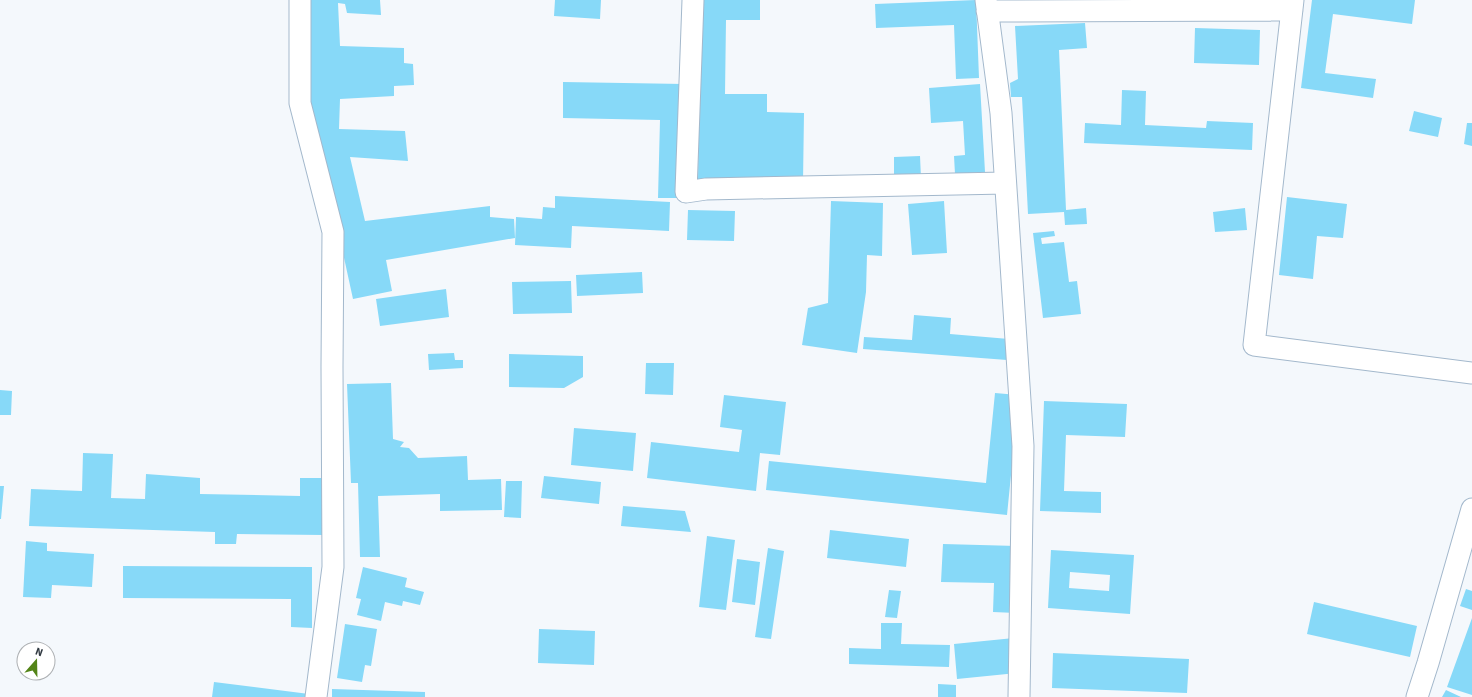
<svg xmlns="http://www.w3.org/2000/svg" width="1472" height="697" font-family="'Source Sans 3',sans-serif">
	<rect width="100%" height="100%" fill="#f4f8fc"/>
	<path fill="#87d9f8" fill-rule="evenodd" d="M306,0H380L381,15L347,13L345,4L338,3L340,46L404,48V63L413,64L414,85L394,86V96L340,99L339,129L405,131L408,161L350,157L365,221L490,206V217L514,219L515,238L386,260L392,291L353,299L321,152L305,104Z
		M555,0H601L600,19L554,16Z
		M700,0H760V20H726L725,94H767V112L804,113L803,182L698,181Z
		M976,0L979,78L956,79L954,25L876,28L875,4Z
		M1312,0H1415L1412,24L1333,14L1325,73L1376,79L1373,98L1301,88Z
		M1085,23L1087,48L1059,50L1066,210L1086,208L1087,224L1065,225L1064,212L1028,214L1022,97H1011L1010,83L1018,79L1015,26Z
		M1195,28L1260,30L1259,65L1194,63Z
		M563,82L684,84L682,198H658L660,120L563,118Z
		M980,84L985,172L955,174L954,156L965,155L963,121L931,123L929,88Z
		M1122,90L1146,91L1145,125L1206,128L1207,121L1253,123L1252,150L1084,143L1085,123L1121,125Z
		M1414,111L1442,118L1438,137L1409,131Z
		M1467,123H1472V146L1464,144Z
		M920,156L921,178H894V157Z
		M555,196L670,202L669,231L572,226L571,248L515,245L516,217L542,219L543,207L555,208Z
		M1287,197L1347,204L1343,238L1317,236L1313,279L1279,275Z
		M831,201L883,203L882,256L867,255L866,292L857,353L802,345L808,308L828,303Z
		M944,201L947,253L912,255L908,204Z
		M1245,208L1247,230L1215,232L1213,212Z
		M688,210L735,211L734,241L687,240Z
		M1054,231L1055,236L1041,238L1042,244L1064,242L1069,282L1077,281L1081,314L1043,318L1033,233Z
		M642,272L643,293L577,296L576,275Z
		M571,281L572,313L513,314L512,282Z
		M446,289L449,317L380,326L376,299Z
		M914,315L951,318L950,334L1009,339L1007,360L863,349L864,337L912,340Z
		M454,353L455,360H463V368L429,370L428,354Z
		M509,354L583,356V377L564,388L509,387Z
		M646,363H674L673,395L645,394Z
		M391,383L393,439L404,442L400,447L409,448L418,458L467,456L468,480L501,479L502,510L440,511V494L378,496L380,557H360L358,483H351L347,384Z
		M0,390L12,391L11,415H0Z
		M995,393L1019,395L1007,515L766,490L769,461L986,483Z
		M724,395L786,402L780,455L760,453L756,491L647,478L651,442L739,452L742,430L720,427Z
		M1044,401L1127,404L1125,437L1066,435L1064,491L1101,492V513L1040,511Z
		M574,428L636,433L633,471L571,465Z
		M83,453L113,454L111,498L145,499L146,474L200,478V494L300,496V478H324V535L237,534L236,544H215V532L29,526L31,489L82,491Z
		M544,476L601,482L599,504L541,498Z
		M506,481H522L521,518L504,517Z
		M0,486H4L1,519H0Z
		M623,506L685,511L691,532L621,526Z
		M830,530L909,539L906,567L827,558Z
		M707,536L735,540L726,610L699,607Z
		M26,541L47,543V551L94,554L92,587L52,585L51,598L23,597Z
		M943,544L1017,546L1016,613L993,612L994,583L941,582Z
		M768,548L784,551L771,639L755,637Z
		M1051,550L1134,555L1130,614L1048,608ZM1070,572L1110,575L1109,591L1069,588Z
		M737,559L760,562L755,605L732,602Z
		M123,566L312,567V628L291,627V599L123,598Z
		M363,567L407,578L405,587L424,592L420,605L403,601L402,606L385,602L381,621L357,615L361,599L356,598Z
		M1466,589L1472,591V610L1460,606Z
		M889,590L901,591L897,618L885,617Z
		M1314,602L1417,626L1410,657L1307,634Z
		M1472,618V695L1447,687Z
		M881,623H902L901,644L950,645L949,667L849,664V648L881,649Z
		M345,624L377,629L371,666L365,665L362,682L337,678Z
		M539,629L595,631L594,665L538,663Z
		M1014,638L1017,673L957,679L954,644Z
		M1053,653L1189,659L1187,693L1052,688Z
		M214,682L309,694L308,697H212Z
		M938,684L956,685V697H938Z
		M332,689L425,692V697H332Z
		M1446,690L1461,697H1442Z"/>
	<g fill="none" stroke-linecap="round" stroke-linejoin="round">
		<g stroke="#a3b8cc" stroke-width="23">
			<path id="minor" d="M300,0V103L333,232L332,367L333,567L316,697
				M693,0L686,192L706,189L1005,183
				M986,0L1001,113L1023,446L1019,697
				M1293,0L1254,345L1472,373
				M987,11L1292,10
				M1417,697L1428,663L1472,509"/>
		</g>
		<use href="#minor" stroke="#fff" stroke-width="21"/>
	</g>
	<g transform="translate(36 661) rotate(20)"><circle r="19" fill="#ffffff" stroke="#adb0b3"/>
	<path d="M0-3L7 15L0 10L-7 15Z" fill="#538417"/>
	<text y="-6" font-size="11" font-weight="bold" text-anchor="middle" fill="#313a42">N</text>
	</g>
</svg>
